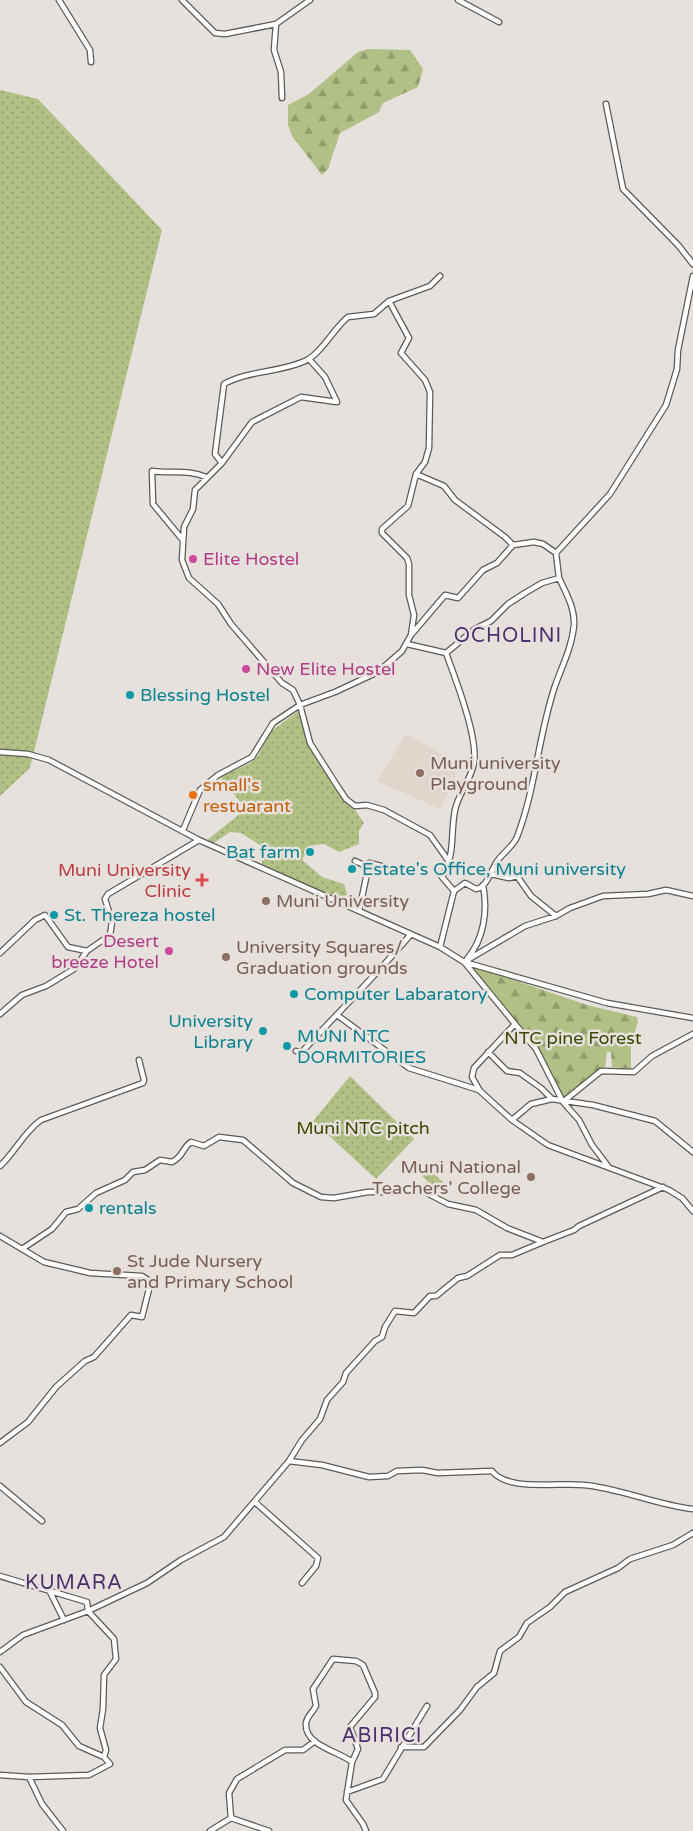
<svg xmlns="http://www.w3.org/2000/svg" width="693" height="1831" font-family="'Varela Round',sans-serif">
	<defs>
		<pattern id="grass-dots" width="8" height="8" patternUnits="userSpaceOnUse" patternTransform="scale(1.25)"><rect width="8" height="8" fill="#b1c084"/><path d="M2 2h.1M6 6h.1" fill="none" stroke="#909c6c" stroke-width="1.8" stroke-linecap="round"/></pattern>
		<pattern id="forest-firs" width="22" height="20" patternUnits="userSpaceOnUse" patternTransform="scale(1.25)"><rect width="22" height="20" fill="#b1c084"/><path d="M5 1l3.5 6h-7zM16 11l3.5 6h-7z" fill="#909c6c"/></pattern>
	</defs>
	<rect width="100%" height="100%" fill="#e6e1dd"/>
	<path fill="#e0d6cb" d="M406,734L461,765L440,809L377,781Z"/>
	<path fill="url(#grass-dots)" d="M0,90L38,99L162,230L30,768L0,796Z
		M301,709C308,756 339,785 364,823L359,831V844L339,852L324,844L309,846L302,860L322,877L344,884L347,894L342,902L262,864L263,847L241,833L230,832L212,844L206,841L246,809L220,777L252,762L258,756L269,733Z
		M350,1076L414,1139L376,1179L313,1121Z
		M428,1169L443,1182L436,1189L422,1176Z"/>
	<path fill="url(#forest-firs)" d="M368,49L410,50L423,69L418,87L383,103L379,112L340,133L328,169L322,175L292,136L288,125V105L309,94L358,52Z
		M467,964L587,1005L637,1017L638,1022L631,1043V1069L612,1067L611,1052H607L605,1067L565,1100L535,1046Z"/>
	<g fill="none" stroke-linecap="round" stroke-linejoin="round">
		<g stroke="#5d5a56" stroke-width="7">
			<path id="minor" d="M59,0L90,50L91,62
				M182,0L215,33L225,34L276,24
				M458,0L499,22
				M282,98L281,72L274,50L276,24L310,0
				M606,104L623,189L678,245L693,264
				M389,301L409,338L401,353L425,380L430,392L429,448L425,462L416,474L408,506L382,529V533L407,558L409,564V595L414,615L411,635L402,651L378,672L335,692L300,705L310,743L336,784L346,799L355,806L367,805L384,810L430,835L450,863
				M222,463L215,454L224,384C249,370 279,373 305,361C321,354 334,328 348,317L374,314L389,301L430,286L440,276
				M416,474L444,486L455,500L505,537L513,545
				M182,539L153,504L152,471C171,474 189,469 206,477
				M411,635L445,595L458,598L483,570L497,563L513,545L534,542L543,544L556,553
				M407,644L446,653L475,629L491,621L508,604L525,593L542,583L559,578L556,553L610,494L666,405L677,369L678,350L693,276
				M0,752L28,754L49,760L199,840L440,947L464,962L607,1003L693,1018
				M183,830L200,790L218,775L252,757L273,723L300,705L293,690L282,683L231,624L218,604L189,578L182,560L184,527L193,509L195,490L222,463L252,422L301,397L337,402L325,377L309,359
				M355,861L368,867L369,863L385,867L384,871L368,869L359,911
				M491,874L509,878L517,876L531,896L556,916
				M454,891L465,883L476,889C486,888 491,872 496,863C501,854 513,847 517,837C536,788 538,736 555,686C562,666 572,647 574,625C575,608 566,593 559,578
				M440,947L454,891L442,877C456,853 450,835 455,810C458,795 469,782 473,767C481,743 455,678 446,653
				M0,953L35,920L45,915L68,947L87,951
				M467,959C484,939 488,911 483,885
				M464,962L525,926L556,916L570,908L603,896L648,894L666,890L693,896
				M465,963L515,1024L474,1068L472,1077L480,1091L512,1120L548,1145L669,1190L682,1198L693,1211
				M0,1014L22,995L46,986L74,969L87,951L110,935L112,922L105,899L108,894L199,840
				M337,1015L409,1068L479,1090
				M515,1024L536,1049L563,1102L579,1120L592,1145L608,1166
				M296,1051L301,1053C337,1013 376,976 411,934
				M488,1052L507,1071L520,1073L541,1088L552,1099
				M564,1101L601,1071L634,1072L652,1056L693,1034
				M512,1120L531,1104L552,1099L593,1105L655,1121L693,1152
				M0,1166C15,1152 24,1132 41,1120L143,1083L144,1080L139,1060
				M0,1236L44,1262L90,1273L142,1276L148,1280L150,1285L142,1317L131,1315L94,1357L85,1361L56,1387L28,1422L0,1443
				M22,1249L52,1229L66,1212L78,1209L96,1193L125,1180L133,1172L145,1170L160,1160L172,1162C184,1156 182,1148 191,1142L204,1146L219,1137L243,1140L293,1183L321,1197L334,1198L368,1192H392L400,1190L423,1191L448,1204L476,1210L507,1228L543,1242L574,1230L579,1226L663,1187
				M289,1461L322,1465L369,1477L388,1476L397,1471L422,1470L438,1473L492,1471C508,1492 559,1482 584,1485C619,1488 657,1505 693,1509
				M0,1486L42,1521
				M256,1503L318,1558L316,1566L302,1583
				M0,1576L87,1602L88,1611L114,1639L116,1659L104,1675L103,1709L100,1728L106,1750L104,1757
				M49,1590L64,1620
				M0,1652L23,1635L88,1611L147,1583L181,1560L224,1537L289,1461L302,1440L320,1419L327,1400L343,1382L346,1373L375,1341L382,1337L385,1327L395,1311L414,1313L430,1296H436L458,1278L467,1276L500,1255H512L543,1242
				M0,1667L26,1702L62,1725L79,1746L104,1757L110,1764L89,1775L29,1777L0,1775
				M401,1747H424L460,1710L477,1687L494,1673L500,1651L519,1637L527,1623L550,1607L565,1592L618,1568L630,1559L673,1545L693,1533
				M352,1762C339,1751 304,1746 306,1723C307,1716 313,1712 316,1706L313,1689L333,1659L356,1661L363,1665L375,1693V1697L350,1727L358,1749L352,1762L346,1800L363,1824L366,1831
				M29,1777L42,1804L63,1831
				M347,1792L383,1779L427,1706
				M231,1818L229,1793L237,1779L285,1750H303L315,1741
				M231,1818L269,1831
				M210,1831L231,1818"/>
		</g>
		<use href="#minor" stroke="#fff" stroke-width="4.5"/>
	</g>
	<g fill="#d1479c" stroke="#e6e1dd" stroke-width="2">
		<circle cx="193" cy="559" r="5"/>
		<circle cx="246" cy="669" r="5"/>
		<circle cx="169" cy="951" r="5"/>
	</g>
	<g fill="#0f9aa8" stroke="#e6e1dd" stroke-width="2">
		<circle cx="130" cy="695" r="5"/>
		<circle cx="310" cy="852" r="5"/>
		<circle cx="352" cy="869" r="5"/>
		<circle cx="54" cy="915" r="5"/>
		<circle cx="294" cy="994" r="5"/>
		<circle cx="263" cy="1031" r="5"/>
		<circle cx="287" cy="1046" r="5"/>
		<circle cx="89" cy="1208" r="5"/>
	</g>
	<g fill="#8d6e63" stroke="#e6e1dd" stroke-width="2">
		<circle cx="420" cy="773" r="5"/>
		<circle cx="266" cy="901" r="5"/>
		<circle cx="226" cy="957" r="5"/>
		<circle cx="531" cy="1177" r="5"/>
		<circle cx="117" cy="1271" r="5"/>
	</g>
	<circle fill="#e8710a" stroke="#e6e1dd" stroke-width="2" cx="193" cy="795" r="5"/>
	<path fill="#e0444e" stroke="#e6e1dd" stroke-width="2" d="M199.5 872.5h5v5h5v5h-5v5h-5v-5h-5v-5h5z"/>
	<g text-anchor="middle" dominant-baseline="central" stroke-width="5" stroke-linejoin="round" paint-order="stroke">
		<g font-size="18" fill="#b23c85" stroke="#e6e1dd" text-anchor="start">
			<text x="203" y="559">Elite Hostel</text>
			<text x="256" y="669">New Elite Hostel</text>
			<text x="159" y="941" text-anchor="end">Desert<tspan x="159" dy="21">breeze Hotel</tspan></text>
		</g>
		<g font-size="18" fill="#0d838f" stroke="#e6e1dd" text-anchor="start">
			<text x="140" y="695">Blessing Hostel</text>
			<text x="300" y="852" text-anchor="end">Bat farm</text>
			<text x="362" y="869">Estate's Office, Muni university</text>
			<text x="64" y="915">St. Thereza hostel</text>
			<text x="304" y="994">Computer Labaratory</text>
			<text x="253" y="1021" text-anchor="end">University<tspan x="253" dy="21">Library</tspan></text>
			<text x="297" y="1036">MUNI NTC<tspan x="297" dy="21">DORMITORIES</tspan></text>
			<text x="99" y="1208">rentals</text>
		</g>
		<g font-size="18" fill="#785e54" stroke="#e6e1dd" text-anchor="start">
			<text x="430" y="763">Muni university<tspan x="430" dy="21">Playground</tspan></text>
			<text x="276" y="901">Muni University</text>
			<text x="236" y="947">University Squares/<tspan x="236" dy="21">Graduation grounds</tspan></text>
			<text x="521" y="1167" text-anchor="end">Muni National<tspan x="521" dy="21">Teachers' College</tspan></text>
			<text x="127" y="1261">St Jude Nursery<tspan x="127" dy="21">and Primary School</tspan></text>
		</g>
		<g font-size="18" fill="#c56008" stroke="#e6e1dd" text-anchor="start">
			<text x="203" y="785">small's<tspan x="203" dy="21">restuarant</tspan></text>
		</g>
		<g font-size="18" fill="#be3a42" stroke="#e6e1dd" text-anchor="end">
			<text x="191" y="870">Muni University<tspan x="191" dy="21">Clinic</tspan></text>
		</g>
		<g font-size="18" fill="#3c4801" stroke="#e6e1dd">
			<text x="573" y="1038">NTC pine Forest</text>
			<text x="363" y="1128">Muni NTC pitch</text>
		</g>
		<g font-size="20" letter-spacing="1" fill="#48306b" stroke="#e6e1dd">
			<text x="508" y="636">OCHOLINI</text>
			<text x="74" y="1583">KUMARA</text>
			<text x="382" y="1736">ABIRICI</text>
		</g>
	</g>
</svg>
